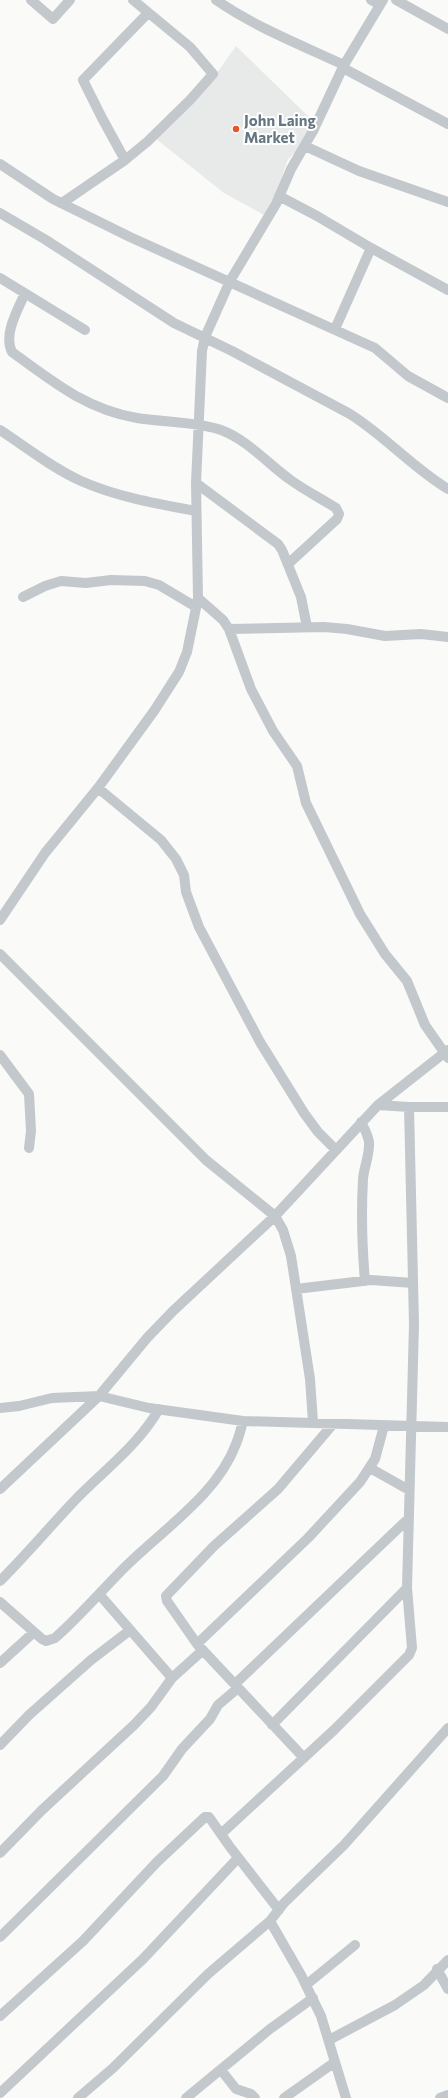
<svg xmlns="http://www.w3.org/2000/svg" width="448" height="2098" font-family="Commissioner,sans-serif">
	<rect width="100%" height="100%" fill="#fafaf8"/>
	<path fill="#e8e9e9" d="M236,46L313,121L300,148L288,159L274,199L264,215L224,193L155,138L219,70Z"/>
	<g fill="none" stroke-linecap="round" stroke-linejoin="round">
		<path stroke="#c3c8cc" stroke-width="10" d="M31,0L53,19L70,0
			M216,0C255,27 301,45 344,65
			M371,0L380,5
			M396,0L448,29
			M343,68L448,124
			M305,146L359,171L448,202
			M125,160L102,118L83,80L148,13
			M0,164L53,199L130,237L375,348L408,376L448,398
			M279,196L317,216L371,248L448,290
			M62,203L125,160L147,142L190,100L213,74L190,47L133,0
			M0,213L46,240L174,323L232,351L350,414C385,436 413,468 448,489
			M0,278L85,330
			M25,293C18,310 3,334 12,352C53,382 86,409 137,418C161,422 199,422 221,430C248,440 269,465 292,481C306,491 322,499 336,508L339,514L337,519L288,564
			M335,329L371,248
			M0,430C26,447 52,468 81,481C117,497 158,504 196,511
			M196,483L278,544L282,550L301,597L307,627
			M23,597L45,586L61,581L86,583L111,580L145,581L159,585L196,607
			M198,598L223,620L229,629L251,689L273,731L297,766L306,803L360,914L385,954L407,981L425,1025L448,1058
			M229,629L324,627L347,629L385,636L421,634L448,637
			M98,788L161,840L176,859L184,875L186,892L199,927L260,1042L304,1113L318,1132L336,1150
			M0,920L45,853L98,788L154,711L179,672L187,652L198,598L196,483L202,351L205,337L230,281L276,204L291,169L313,131L344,65L383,0
			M0,954L206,1160L275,1216L283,1230L291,1256L310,1379L313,1422
			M0,1055L29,1094L31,1131L29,1148
			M378,1105L409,1107H448
			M361,1122C364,1128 368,1135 369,1142C370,1154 364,1167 363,1179C361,1213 362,1246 365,1281
			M296,1289L371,1280L413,1283
			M0,1408L19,1406L52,1398L99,1396L149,1408L243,1421L448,1427
			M370,1468L409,1490
			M0,1489L99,1396L147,1338L173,1311L275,1216L378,1105L448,1050
			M0,1581C27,1554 52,1524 79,1496C107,1468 139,1444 159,1409
			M99,1594L172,1678
			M0,1602L42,1639L46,1641L55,1638C80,1616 102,1590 125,1567C162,1530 217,1495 236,1444C239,1437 241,1429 243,1421
			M197,1644L308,1538L360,1482L375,1459L384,1426
			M0,1663L33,1633
			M235,1684L408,1519
			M272,1725L407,1588
			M0,1745L29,1715L91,1660L129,1631
			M304,1758L197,1644L167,1601L166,1596L214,1546L278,1489L333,1424
			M221,1834L334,1730L409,1655L412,1648L407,1588L414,1324L409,1107
			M0,1853L42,1810L134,1725L151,1707L172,1678L203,1650
			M270,1921L301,1975L321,2016L346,2098
			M0,1937L163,1776L182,1749L210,1719L218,1705L238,1688
			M437,1969L448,1989
			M306,1985L355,1945
			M0,2016L83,1941L157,1862L205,1817H209L230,1847L279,1910
			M329,2040L395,2005L424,1985L448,1960
			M221,2070L236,2089L251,2094L255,2098
			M0,2093L143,1959L238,1858
			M78,2098L113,2068L208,1974L270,1921L284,1903L344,1845L448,1728
			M186,2098L270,2029L313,1998
			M284,2098L335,2062
			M440,2098L448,2095"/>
	</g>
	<circle fill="#e4572e" stroke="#fff" stroke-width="1.5" cx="236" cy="129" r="4"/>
	<g text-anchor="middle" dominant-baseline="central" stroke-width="4" stroke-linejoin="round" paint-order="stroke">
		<g font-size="15" font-weight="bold" fill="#657683" stroke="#fff" text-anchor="start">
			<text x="244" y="120">John Laing<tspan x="244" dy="17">Market</tspan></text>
		</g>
	</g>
</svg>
